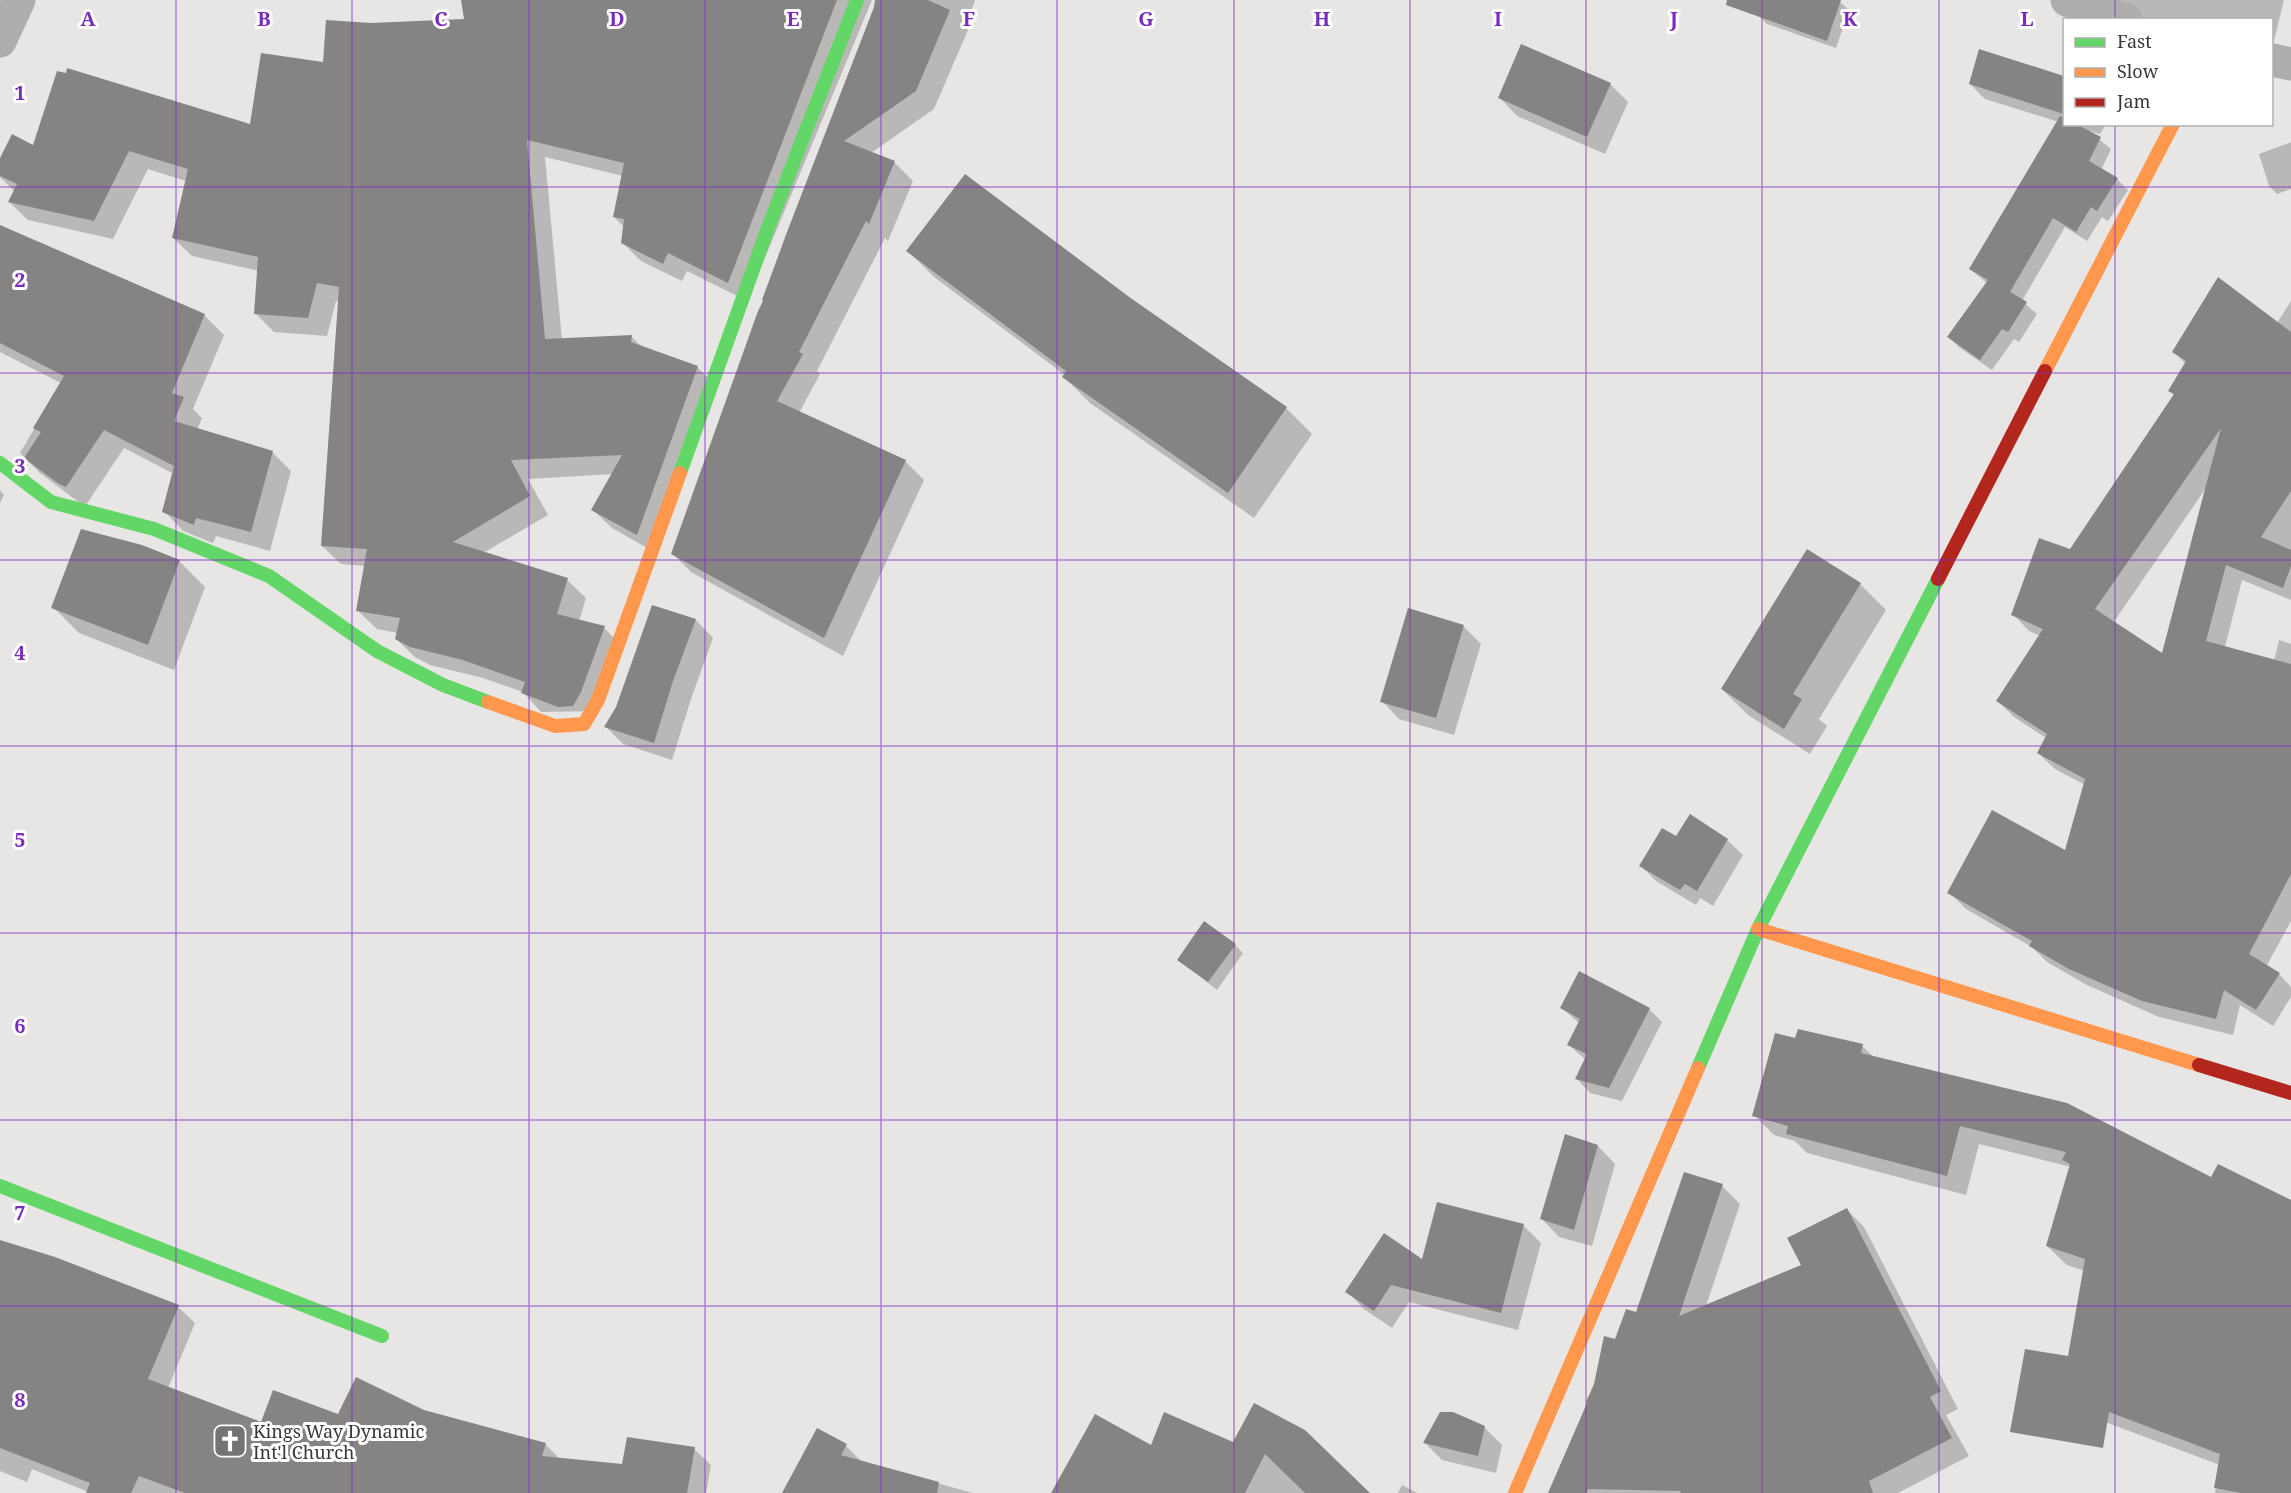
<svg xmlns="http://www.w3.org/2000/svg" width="2291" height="1493" font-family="'Noto Serif',serif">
	<rect width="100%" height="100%" fill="#e8e6e4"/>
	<path fill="#0003" fill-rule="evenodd" d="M463,0H872L747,301L687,271L682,281L641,261L622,242L624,227L614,217L623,176L545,157L562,340L631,336L643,348L697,367L716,386L656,553L612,528L593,510L613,474L528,479L548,515L483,553L567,580L586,598L579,621L604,628L622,646L599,711L541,712L523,692L483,678L430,665L415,657L396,639L398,633L377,629L358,611L366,566L341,564L322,546L340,302L336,301L327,336L274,332L256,314L259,271L192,256L173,238L186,181L148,169L113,239L28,220L9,202L15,192L0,177V162L34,147L251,126L371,25L466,20Z
		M876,0H975L966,27L968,30L934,109L871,153L894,162L913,181L888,241L885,238L817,371L820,374L799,413L905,461L924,480L843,656L691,572L672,553L876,7Z
		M1764,0H1835L1840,2L1849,10L1836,48L1767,24L1759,16Z
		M2058,0H2284L2273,45L2272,20H2146L2095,2Z
		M1980,51L2064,77V124H2106L2100,134L2089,131L2111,149L2101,170L2117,179L2128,190L2108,221L2102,217L2087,241L2065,227L2022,301L2037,314L2019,342L2014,339L1992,370L1960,348L1949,337L1987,283L1970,269L2059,122L1985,99L1970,84Z
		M1610,84L1628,102L1605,154L1517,116L1500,98Z
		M2291,142V189L2277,194L2269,186L2259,154Z
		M0,227L205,316L224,335L193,409L202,418L197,430L272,452L291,471L270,551L216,536L213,543L183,531L164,511L174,474L124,448L86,505L80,503L40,473L20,453L61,383L0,352Z
		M908,251L1131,300L1286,408L1312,434L1254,518L1090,403L1064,377L1065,375L934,277Z
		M2291,301V600L2242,580L2225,647L2274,661L2279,640L2291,644V921L2266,967L2279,974L2291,987V997L2273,1026L2240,1005L2233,1035L2159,1017L2087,985L2047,962L2032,947L1966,909L1949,892L2066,852L2085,785L2055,769L2038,753L2046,738L2014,717L1998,701L2040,636L2029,631L2013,614L2071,551L2175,396L2170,391L2186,364L2174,352L2277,323ZM2206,488L2163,656L2113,623Z
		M0,490L4,495L0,503Z
		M1808,551L1860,584L1886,610L1819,719L1827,726L1810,754L1748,715L1722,689Z
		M179,561L205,587L174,670L79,633L53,607Z
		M653,607L696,620L713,638L691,699L672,760L623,744L606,727L617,707Z
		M1463,626L1481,644L1454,735L1399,719L1382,701Z
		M1676,838L1727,840L1743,855L1713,906L1700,898L1696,905L1656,881L1641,866Z
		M1235,945L1243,953L1217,990L1179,960Z
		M1562,1008L1649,1009L1662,1022L1622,1101L1590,1093L1577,1079L1586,1060L1569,1045L1580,1024Z
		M1797,1039L1862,1046L1875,1058L2212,1179L2291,1201V1493H2215L2220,1465L2041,1398L2069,1358L2085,1271L2067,1265L2047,1246L2071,1167L1979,1144L1966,1195L1807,1153L1795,1141L1774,1135L1754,1115Z
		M1598,1146L1615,1164L1592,1246L1559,1237L1542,1219Z
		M1722,1186L1740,1204L1706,1306L1803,1266L1846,1209L1864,1227L1958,1409L1946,1415L1969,1456L1898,1493H1550L1616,1341L1637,1314Z
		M1523,1225L1541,1243L1518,1330L1409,1302L1392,1328L1364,1309L1347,1291Z
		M0,1241L55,1258L178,1307L195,1323L168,1388L262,1424L339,1416L424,1411L545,1444L560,1459L624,1465L694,1449L711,1465L706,1493H91L32,1469L27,1482L0,1471Z
		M1255,1405L1368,1493H1053L1151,1447L1234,1444Z
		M1484,1427L1502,1445L1496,1473L1442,1460L1425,1443Z
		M846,1446L863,1463L973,1493H784Z
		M1402,1485L1417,1493H1398Z"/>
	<path fill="#868483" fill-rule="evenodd" d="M461,0H837L728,283L668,253L663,264L621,243L624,219L613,217L624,163L527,140L545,339L632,335L631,342L698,366L637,535L591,510L622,455L511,460L530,496L453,542L568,578L557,614L605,626L581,692L573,706L558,707L521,693L525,682L463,660L410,647L395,639L400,618L356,611L367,549L321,546L339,287L317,283L308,318L254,314L258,257L172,238L188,169L129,151L94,221L8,202L17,184L0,176V158L12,134L33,145L57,71L66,73L67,68L250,124L261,53L323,62L326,20L371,23L464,19Z
		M875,0H928L950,10L916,91L844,141L895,161L869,224L866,221L799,352L803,354L777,401L906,460L824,638L671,554L758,311L763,301L762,300L787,232L874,7Z
		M1727,0H1841L1827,41L1726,5Z
		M1521,44L1611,83L1587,137L1498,98Z
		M1979,49L2064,76V114L1969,84Z
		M2060,116L2064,118V124H2076L2101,137L2089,161L2118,178L2097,211L2091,207L2076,232L2053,218L2010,292L2027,302L2008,332L2002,329L1980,360L1947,337L1988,280L1969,269Z
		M965,174L1132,299L1287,407L1228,493L1062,377L1066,371L906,251Z
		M0,225L205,314L172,393L184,397L174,421L273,451L251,532L196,518L194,525L162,512L174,466L104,430L66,487L59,484L24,458L41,432L33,428L64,376L0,343Z
		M2218,277L2291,332V491L2261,537L2291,550V566L2283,588L2226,565L2206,641L2291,664V874L2249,954L2280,973L2256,1010L2224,990L2216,1019L2142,1001L2069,969L2029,946L2032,941L1947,893L1992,810L2065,850L2085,779L2037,753L2047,734L1996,701L2043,629L2011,615L2039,538L2070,549L2174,394L2168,391L2186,361L2172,352ZM2221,428L2162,653L2095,609Z
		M81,529L142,545L180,560L148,645L51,608Z
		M1807,549L1861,583L1793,694L1802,699L1784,729L1721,689Z
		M652,605L696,619L673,681L654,743L604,727L616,707Z
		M1408,608L1464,625L1436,718L1380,702Z
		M1690,814L1728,839L1697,891L1685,884L1680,890L1639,866L1662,828L1676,836Z
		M1204,921L1236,944L1208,982L1177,960Z
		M1579,971L1650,1008L1609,1088L1575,1079L1587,1054L1567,1045L1580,1019L1560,1008Z
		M1798,1029L1863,1044L1861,1053L2067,1103L2211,1177L2218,1164L2291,1200V1493H2241L2214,1488L2220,1454L2109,1412L2103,1448L2010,1432L2025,1349L2068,1356L2085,1259L2046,1246L2070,1164L2062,1160L2066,1152L1960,1126L1947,1176L1786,1134L1788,1126L1752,1116L1775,1033L1795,1038Z
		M1565,1134L1598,1145L1574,1230L1540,1219Z
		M1684,1172L1723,1184L1679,1316L1801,1265L1787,1238L1847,1208L1941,1391L1930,1397L1952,1438L1869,1481L1873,1493H1681L1680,1491L1588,1489L1587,1493H1548L1587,1403L1586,1402L1594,1384L1604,1336L1615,1339L1626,1309L1636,1312Z
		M1437,1202L1524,1224L1501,1313L1391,1285L1374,1311L1345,1292L1384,1233L1422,1259Z
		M0,1240L55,1257L179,1305L148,1379L261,1422L273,1390L338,1414L356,1377L424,1410L546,1443L542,1456L622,1464L627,1437L695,1447L687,1493H185L139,1476L131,1493H86L90,1483L0,1448Z
		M1254,1403L1305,1430L1370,1493H1305L1265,1454L1245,1493H1051L1095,1414L1151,1445L1164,1412L1233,1442Z
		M1440,1412H1453L1485,1426L1478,1456L1423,1443Z
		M817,1428L847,1444L841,1455L939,1482L937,1493H782Z"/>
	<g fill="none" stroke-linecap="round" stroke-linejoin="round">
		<path stroke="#adadac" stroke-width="33" d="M2067,0L2126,20
			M0,41L19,0
			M2272,60L2291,64"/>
		<path stroke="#63d668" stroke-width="14" d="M0,463L51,502L154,529L269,576L377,651L443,685L488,702
			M680,473L769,225L857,0
			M1698,1068L1758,929L1938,579
			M0,1186L382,1336"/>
		<path stroke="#ff974d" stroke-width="14" d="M2045,371L2173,124
			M488,702L555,726L584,724L598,700L680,473
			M1758,929L2199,1065
			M1515,1493L1698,1068"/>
		<path stroke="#b3261e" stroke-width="14" d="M1938,579L2045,371
			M2199,1065L2291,1093"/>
	</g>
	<path fill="none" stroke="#7b2cbf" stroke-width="1.5" stroke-opacity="0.55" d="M176,0V1493M352,0V1493M529,0V1493M705,0V1493M881,0V1493M1057,0V1493M1234,0V1493M1410,0V1493M1586,0V1493M1762,0V1493M1939,0V1493M2115,0V20M2115,124V1493M0,187H2291M0,373H2291M0,560H2291M0,746H2291M0,933H2291M0,1120H2291M0,1306H2291"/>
	<defs>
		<g id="church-square" transform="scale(1.725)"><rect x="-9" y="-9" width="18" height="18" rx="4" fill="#767473" stroke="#fff"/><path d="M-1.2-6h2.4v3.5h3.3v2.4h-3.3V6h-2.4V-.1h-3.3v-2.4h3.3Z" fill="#fff"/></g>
	</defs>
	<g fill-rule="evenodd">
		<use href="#church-square" x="230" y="1441"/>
	</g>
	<g text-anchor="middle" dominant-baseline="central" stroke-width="6" stroke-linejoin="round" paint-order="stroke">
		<g font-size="18" fill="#393736" stroke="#fff" text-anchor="start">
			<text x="253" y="1431">Kings Way Dynamic<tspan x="253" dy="21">Int'l Church</tspan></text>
		</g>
	</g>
	<g font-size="20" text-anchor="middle" font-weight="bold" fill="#7b2cbf" stroke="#fff" stroke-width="6" stroke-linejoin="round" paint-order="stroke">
		<text x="88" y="26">A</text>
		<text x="264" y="26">B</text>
		<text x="441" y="26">C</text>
		<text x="617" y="26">D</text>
		<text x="793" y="26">E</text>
		<text x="969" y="26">F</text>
		<text x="1146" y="26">G</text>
		<text x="1322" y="26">H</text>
		<text x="1498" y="26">I</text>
		<text x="1674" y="26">J</text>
		<text x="1850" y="26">K</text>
		<text x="2027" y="26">L</text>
		<text x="20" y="100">1</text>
		<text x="20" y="287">2</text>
		<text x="20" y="473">3</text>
		<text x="20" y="660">4</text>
		<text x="20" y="847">5</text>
		<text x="20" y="1033">6</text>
		<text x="20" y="1220">7</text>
		<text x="20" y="1407">8</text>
	</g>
	<rect x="2063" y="18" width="210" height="108" fill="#ffffff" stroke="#b0afaf" stroke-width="1.5"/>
	<rect x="2075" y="38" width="30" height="9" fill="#63d668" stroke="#b0afaf" stroke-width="1.5"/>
	<text x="2117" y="48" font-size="18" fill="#393736">Fast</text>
	<rect x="2075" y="68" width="30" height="9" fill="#ff974d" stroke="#b0afaf" stroke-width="1.5"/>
	<text x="2117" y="78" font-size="18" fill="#393736">Slow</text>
	<rect x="2075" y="98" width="30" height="9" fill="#b3261e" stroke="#b0afaf" stroke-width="1.5"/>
	<text x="2117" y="108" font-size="18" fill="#393736">Jam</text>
</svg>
